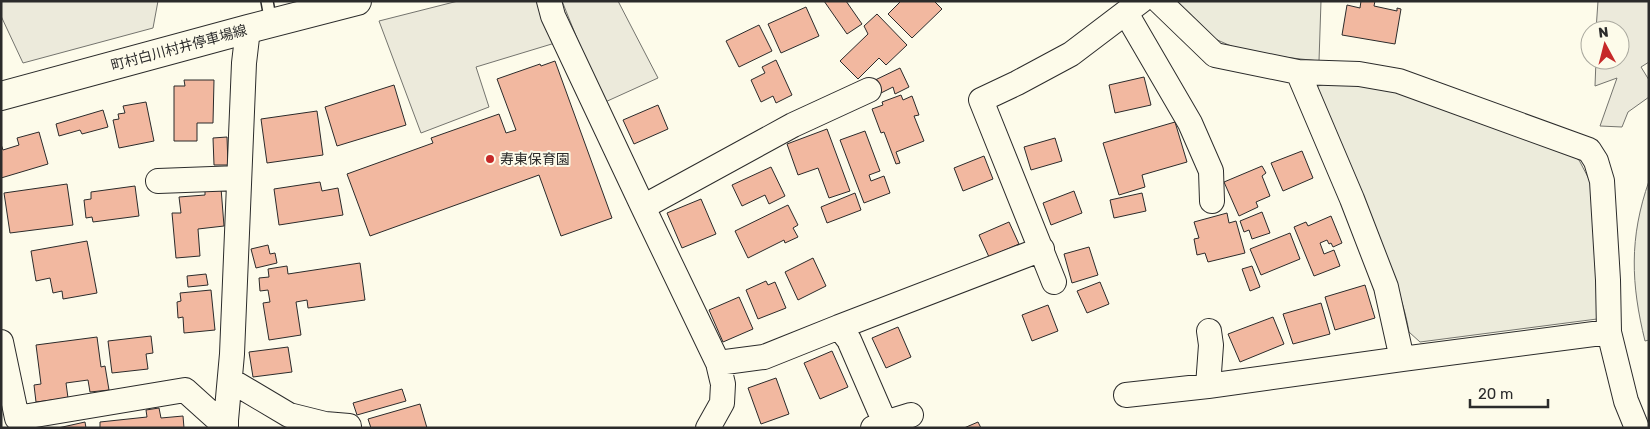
<svg xmlns="http://www.w3.org/2000/svg" width="1650" height="429" font-family="Rubik,'Noto Sans JP',sans-serif">
	<rect width="100%" height="100%" fill="#fdfbea"/>
	<path fill="#ecebdb" stroke="#74746e" d="M1175,1H1321L1319,61L1247,53L1206,35Z
		M1328,83L1378,87L1425,99L1561,149L1579,160L1590,181L1595,210L1597,319L1420,342L1409,332C1405,307 1396,285 1388,262C1367,202 1341,145 1315,87Z
		M1649,181V340L1645,341C1631,284 1629,238 1649,181Z"/>
	<path fill="#eceadb" stroke="#74746e" d="M1,1H158L153,28L23,63L1,16Z
		M458,1H540L555,43L476,67L489,107L421,133L379,21Z
		M562,1H618L658,78L603,103Z
		M1598,1H1649V62L1641,67L1649,80V97L1628,112L1622,127L1600,126L1617,78L1595,86L1596,60H1620V30H1596Z"/>
	<path fill="#f2b8a0" stroke="#2b2b2b" d="M824,1H846L862,24L847,34Z
		M901,1H934L942,9L912,38L888,14Z
		M1361,1H1375L1374,6L1397,11V8L1401,9L1395,44L1342,35L1347,5L1360,8Z
		M806,7L819,36L781,53L768,24Z
		M877,14L907,45L886,65L879,58L858,79L840,61L868,34L864,26Z
		M759,25L772,51L739,67L726,41Z
		M776,60L792,95L776,103L773,96L761,102L751,80L765,73L762,67Z
		M555,61L612,218L561,236L539,175L370,236L347,174L433,143L431,138L499,114L506,133L516,130L497,79L540,64L541,66Z
		M900,68L909,87L895,94L893,87L877,95L871,82Z
		M1144,77L1151,105L1115,113L1109,85Z
		M184,80H214L213,123H197V141H174V86H185Z
		M394,85L406,125L337,146L325,107Z
		M901,95L903,100L912,96L919,115L914,116L924,141L896,152L900,163L896,164L884,132L881,133L872,109L883,105L882,102Z
		M146,102L154,141L119,148L113,120L119,119L118,114L125,113L123,106Z
		M658,105L668,129L634,144L623,120Z
		M103,110L108,127L82,134L80,130L59,136L56,124Z
		M317,111L323,155L267,163L261,119Z
		M1175,122L1187,162L1142,175L1145,187L1119,195L1103,143Z
		M827,129L850,191L829,198L818,168L798,175L787,144Z
		M865,131L880,171L869,175L871,181L884,176L890,193L864,203L840,140Z
		M39,132L48,164L1,178V144L3,150L19,145L17,138Z
		M227,137L228,165H214L213,138Z
		M1055,138L1062,161L1031,170L1024,147Z
		M1302,151L1313,178L1283,191L1271,163Z
		M984,156L993,179L963,191L954,168Z
		M1262,166L1266,173L1262,176L1270,196L1256,202L1258,207L1239,216L1224,182Z
		M771,167L785,196L769,204L765,195L742,206L732,185Z
		M320,182L322,191L338,188L343,215L279,225L274,189Z
		M67,184L73,225L10,233L4,193Z
		M135,186L139,216L93,222L92,217L86,218L84,200L91,199V192Z
		M221,188L224,226L198,229L200,256L176,258L172,213H181L179,197L205,195V189Z
		M1074,191L1082,213L1051,225L1043,203Z
		M855,193L861,210L827,223L821,207Z
		M1142,193L1146,211L1114,218L1110,200Z
		M701,199L716,234L682,248L667,213Z
		M788,205L798,225L793,228L798,237L785,243L784,240L748,258L735,231Z
		M1262,212L1270,233L1252,239L1249,230L1244,232L1240,221Z
		M1227,213L1229,223L1236,221L1245,253L1208,262L1205,253L1197,255L1194,239L1199,238L1194,222Z
		M1331,216L1342,243L1333,247L1331,243L1329,244L1327,240L1320,243L1324,254L1334,250L1340,266L1314,276L1294,227L1306,222L1308,226Z
		M1009,222L1019,244L989,257L979,235Z
		M1290,233L1300,259L1261,275L1250,249Z
		M87,241L97,293L63,299L62,291L53,293L50,278L36,281L31,251Z
		M268,245L270,254L275,253L277,263L256,268L251,249Z
		M1089,247L1098,275L1072,283L1064,254Z
		M813,258L826,286L798,300L785,272Z
		M360,263L365,300L308,308L307,300L296,302L301,335L269,340L263,303L270,302L268,290L260,291L259,278L269,277L268,269L287,266L288,274Z
		M1252,266L1260,287L1250,291L1242,269Z
		M206,274L208,285L188,287L187,276Z
		M766,281L768,285L775,282L786,308L758,319L746,290Z
		M1100,282L1109,304L1087,313L1077,291Z
		M1365,285L1375,318L1335,330L1325,297Z
		M211,290L215,330L184,333L183,317L178,318L177,302L181,301L180,293Z
		M739,297L753,329L723,342L709,310Z
		M1321,303L1330,334L1293,344L1283,314Z
		M1048,305L1058,331L1032,341L1022,315Z
		M1273,317L1284,344L1240,362L1228,334Z
		M898,327L911,357L886,368L872,338Z
		M151,336L153,353L146,354L148,369L112,373L108,341Z
		M97,337L101,367L105,366L109,390L90,392L88,380L66,383L68,398L36,402L34,385L41,384L36,345Z
		M288,347L292,372L253,377L249,352Z
		M832,351L848,387L820,399L804,363Z
		M776,378L789,414L761,424L748,388Z
		M402,389L406,401L357,415L353,403Z
		M420,404L427,428H371L368,419Z
		M159,408L161,418L183,416L184,428H100V422L147,417L146,410Z
		M85,422L86,428H58Z
		M978,422L981,428H964Z"/>
	<g fill="none" stroke-linecap="round" stroke-linejoin="round">
		<g stroke="#2b2b2b" stroke-width="14">
			<path id="lane" d="M267,1L271,23"/>
		</g>
		<g stroke="#2b2b2b" stroke-width="26">
			<path id="street" d="M549,1L553,16L643,207L718,363L723,384L722,403L708,428
				M1159,1L1215,55L1298,72L1359,74L1399,81L1589,150L1596,161L1602,181L1608,280L1609,332L1626,401L1637,428
				M1126,13L1190,123L1211,171L1212,201
				M1298,72L1352,199L1386,287L1402,359L1609,332
				M158,181L239,178
				M643,207L793,125L869,90
				M1054,282L981,100L1017,83L1071,54L1141,1
				M839,327L1042,249
				M1,342L17,418L185,390L226,427
				M718,363L764,357L839,327L849,340L885,423L873,428
				M230,380L289,415L325,424L349,426
				M1208,386L1211,345L1209,331
				M1126,395L1208,386L1402,359
				M885,423L911,415
				M226,428V420L232,354L244,63L248,29"/>
		</g>
		<g stroke="#2b2b2b" stroke-width="30">
			<path id="secondary" d="M1,96L248,29L357,1"/>
		</g>
		<use href="#lane" stroke="#fdfbea" stroke-width="11"/>
		<use href="#street" stroke="#fdfbea" stroke-width="24"/>
		<use href="#secondary" stroke="#fdfbea" stroke-width="28"/>
	</g>
	<circle fill="#c62828" stroke="#fdfbea" stroke-width="2" cx="490" cy="159" r="5"/>
	<g text-anchor="middle" dominant-baseline="central" stroke-width="4" stroke-linejoin="round" paint-order="stroke">
		<g font-size="14" fill="#2b2b2b" stroke="#fdfbea">
			<text transform="translate(179 48) rotate(-15)">町村白川村井停車場線</text>
		</g>
		<g font-size="14" fill="#2b2b2b" stroke="#fdfbea" text-anchor="start">
			<text x="500" y="159">寿東保育園</text>
		</g>
	</g>
	<rect width="1650" height="429" fill="none" stroke="#2b2b2b" stroke-width="5"/>
	<g transform="translate(1605 45) rotate(353)"><circle r="24" fill="#fdfbea" stroke="#a9a89e"/>
	<path d="M0-4L9 19L0 12L-9 19Z" fill="#c62828"/>
	<text y="-8" font-size="14" font-weight="bold" text-anchor="middle" fill="#2b2b2b">N</text>
	</g>
	<path d="M1470 399v8h78v-8" fill="none" stroke="#2b2b2b" stroke-width="2.5"/>
	<text x="1478" y="399" font-size="15" fill="#2b2b2b" stroke="#fdfbea" stroke-width="4" paint-order="stroke">20 m</text>
</svg>
